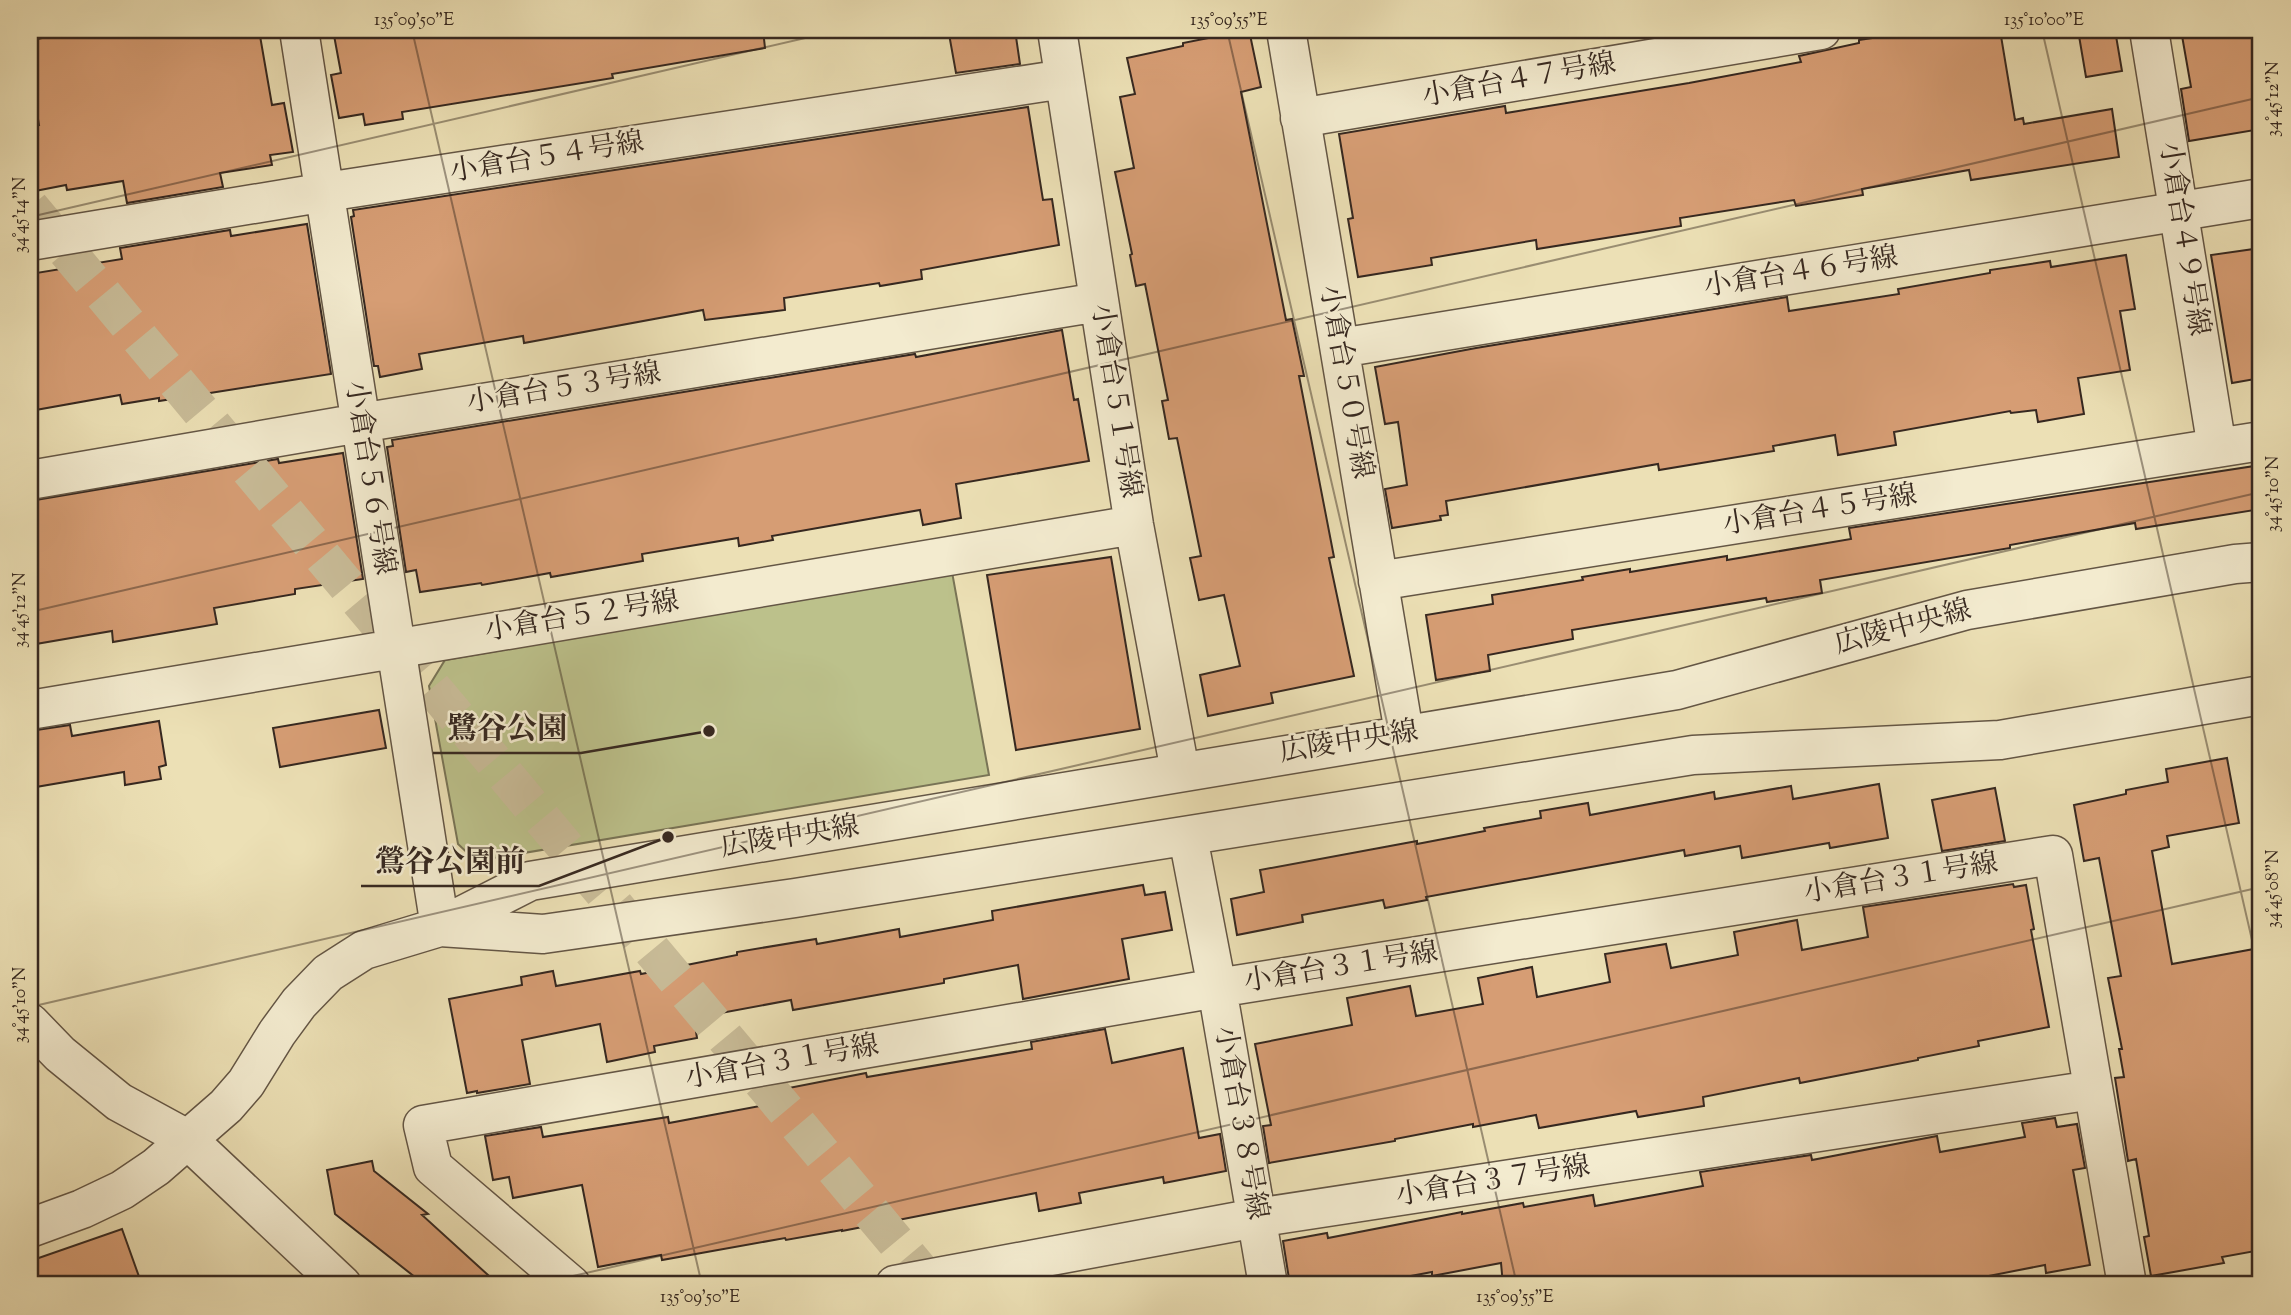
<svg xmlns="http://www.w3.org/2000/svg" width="2291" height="1315" font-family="'Sorts Mill Goudy','Noto Serif JP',serif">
	<rect width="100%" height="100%" fill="#ece0b5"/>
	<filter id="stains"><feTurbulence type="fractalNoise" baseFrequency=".00286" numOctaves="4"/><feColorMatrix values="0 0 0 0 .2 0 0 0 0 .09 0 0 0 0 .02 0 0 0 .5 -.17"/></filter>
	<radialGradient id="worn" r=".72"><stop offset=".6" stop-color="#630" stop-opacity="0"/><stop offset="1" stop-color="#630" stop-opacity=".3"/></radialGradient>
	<path fill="#bcc18b" stroke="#797456" stroke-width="2" d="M952,572L989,775L476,861L458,844L429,686L445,660Z"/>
	<path fill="#d69d74" stroke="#362820" stroke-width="2" d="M40,30H259L272,105L284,103L293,152L270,155L272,165L220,173L223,187L127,203L123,181L67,190L66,185L30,192V126L39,125L30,71V41L42,38Z
		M333,30H567V36L606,30H763L765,48L612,74L613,78L402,112L403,119L365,125L363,114L339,118L331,75L341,73Z
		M972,30H1015L1020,64L956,73L949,34Z
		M1249,30L1261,87L1241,92L1286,320L1292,319L1304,376H1299L1334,557L1329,558L1354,676L1271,693L1273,703L1208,716L1200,675L1240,666L1224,595L1199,600L1190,558L1201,556L1177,438L1169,439L1162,401L1168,400L1145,284L1136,286L1130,255L1132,254L1115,172L1134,168L1120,97L1135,94L1127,58L1183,46V43Z
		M1926,30H2000L2015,120L2023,118L2024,124L2112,109L2119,157L1971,180L1969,170L1862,189L1863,195L1796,206L1794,200L1680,218L1681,226L1537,249L1536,240L1431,258L1432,265L1358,277L1348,219L1353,218L1339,134L1505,106L1506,113L1689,83L1801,62L1799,56L1859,43V40Z
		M2078,30H2115L2122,71L2086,77Z
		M2181,30H2251L2261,91V129L2189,141L2181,89L2191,87Z
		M1028,107L1043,200L1052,199L1059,245L921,270L922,279L880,286L879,283L784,298L785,310L705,320L703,310L524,343L523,336L419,354L422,369L380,377L378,366H374L351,217L354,216L353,210Z
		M307,224L331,374L159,401V398L122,404L120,395L30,411V274L122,259L120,248L230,230L231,236Z
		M2261,248V378L2232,383L2211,255Z
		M2126,255L2135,309L2120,311L2130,370L2078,378L2084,414L2038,422L2036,410L2011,413L2010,411L1894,432L1896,445L1838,455L1835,435L1773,446L1774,451L1659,470L1658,464L1446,501L1448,515L1440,516L1441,520L1392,528L1385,489L1407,485L1398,422L1385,424L1375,367L1476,348L1787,297L1789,311L1899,294L1898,289L1990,273V270L2050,261L2051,267Z
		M1062,330L1074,400L1078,399L1089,461L956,484L961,518L923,525L920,510L772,536L773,540L739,546L738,538L642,554L643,561L551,577L550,573L482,585L481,583L420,592L416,570L406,572L387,447L393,446L392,440L915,354L916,357Z
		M343,453L363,579L295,589V594L214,608L217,624L113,642L112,631L30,645V501L278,459L279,463Z
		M2261,465V509L2136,529L2135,523L2010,545V548L1820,580L1822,593L1767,602L1766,598L1572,630L1573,639L1488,655L1490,671L1436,680L1426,615L1493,604L1492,595L1583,580L1582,577L1630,569V572L1727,556V560L1851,539L1849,528Z
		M1111,557L1140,729L1016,750L987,575Z
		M379,710L386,748L280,767L273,728Z
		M159,721L166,765L159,767L161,779L125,785L124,772L30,788V731L70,725L72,736Z
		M2227,758L2239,823L2167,836L2169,847L2152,851L2172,964L2254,949L2261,985V1250L2222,1257L2224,1263L2151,1276L2144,1237L2149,1236L2136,1159L2128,1161L2115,1078L2124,1077L2119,1049H2122L2108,978L2121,976L2099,858L2084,861L2074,805L2126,794V790L2168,782L2166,769Z
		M1879,784L1888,838L1830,848L1829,843L1742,858L1740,846L1685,856L1684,850L1426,897L1427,900L1385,908L1383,900L1302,915L1303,922L1237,935L1231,899L1264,892L1260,870L1417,841V844L1485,831L1484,828L1541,818L1540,811L1588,803L1590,815L1714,792L1715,799L1791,786L1793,799Z
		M1995,788L2005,841L1942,851L1932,800Z
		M2013,884L2014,887L2026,885L2034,929L2031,930L2049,1027L1978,1041L1979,1046L1918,1058V1060L1800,1083L1799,1078L1703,1097L1704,1106L1638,1117L1636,1111L1539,1128L1536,1115L1473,1127V1124L1395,1139V1141L1269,1163L1263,1126L1271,1125L1255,1044L1352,1025L1347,998L1410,986L1416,1016L1483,1004L1478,978L1532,967L1537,997L1610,982L1605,954L1666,944L1671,968L1738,955L1734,932L1797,920L1802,950L1868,937L1863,907Z
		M1143,885L1145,895L1165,892L1172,930L1122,939L1129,979L1023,999L1018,965L944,979V983L793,1010L791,1000L694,1018L697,1038L654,1046L655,1052L607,1062L600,1024L522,1040L530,1084L477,1093V1091L467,1093L449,999L522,985L521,977L553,971L556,986L640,971L641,974L737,955V952L816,939L817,944L899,929L900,937L993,920L992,911Z
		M1105,1029L1112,1063L1183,1048L1199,1138L1220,1134L1226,1171L1164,1183L1163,1177L1079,1193L1081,1203L1039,1211L1036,1193L842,1231V1230L786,1240L785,1238L662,1260L661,1255L598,1267L582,1185L513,1198L509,1177L493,1180L485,1136L541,1127L543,1137L668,1117L669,1123L765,1105L763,1093L866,1073L867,1077L1032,1049L1031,1042Z
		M2055,1118L2057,1127L2077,1124L2085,1168L2073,1170L2090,1265L2046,1273L2045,1265L1968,1280L1969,1285H1503L1501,1263L1432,1276V1272L1363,1285H1290L1283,1241L1327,1233L1328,1238L1462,1212V1214L1523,1203L1524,1207L1593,1195L1595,1206L1703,1186L1700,1172L1811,1155L1812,1160L1937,1136L1940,1152L2025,1137L2022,1123Z
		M372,1161L374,1171L428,1214L422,1215L499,1285H425L335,1214L327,1170Z
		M122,1229L142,1285H30V1261Z"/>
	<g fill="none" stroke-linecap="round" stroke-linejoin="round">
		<path stroke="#c8bb97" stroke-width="38" stroke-dasharray="38 19" stroke-linecap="butt" d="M30,207L932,1285"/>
		<g stroke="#645645" stroke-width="41">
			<path id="minor" d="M299,30L440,927
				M1057,30L1134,525L1180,771
				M1286,30L1404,733
				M2149,30L2217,448
				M1300,118L1821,30
				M30,241L326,192L1064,79
				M1340,348L2261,198
				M30,480L360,423L1099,302
				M1378,581L2261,441
				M30,710L1134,525
				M1188,837L1217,988L1268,1285
				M440,927L543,934L795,898L1693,755L2000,740L2261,695
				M30,1023L60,1054L119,1102L187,1139L342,1285
				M30,1228L82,1209L122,1190L156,1167L226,1106L246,1083L277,1033L299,1003L328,973L364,950L440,927L530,881L1677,690L1967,610L2235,564L2261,562
				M571,1285L433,1167L423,1125L1217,988L2053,855L2127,1285
				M895,1285L1256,1218L2093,1090"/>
		</g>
		<use href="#minor" stroke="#f3ebcf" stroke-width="38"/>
	</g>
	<path fill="none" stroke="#362820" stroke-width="2" stroke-opacity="0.45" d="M412,30L702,1285M1227,30L1517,1285M2042,30L2261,979M30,217L840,30M30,612L2261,97M30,1007L2261,492M534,1285L2261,887M2245,1285L2261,1281"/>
	<g text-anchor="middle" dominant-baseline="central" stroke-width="5" stroke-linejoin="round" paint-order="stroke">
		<g font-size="28" fill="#362820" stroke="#f3ebcf">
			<text transform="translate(1519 81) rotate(-10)">小倉台４７号線</text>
			<text transform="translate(547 158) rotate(-9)">小倉台５４号線</text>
			<text transform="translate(2183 239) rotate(81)">小倉台４９号線</text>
			<text transform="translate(1801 273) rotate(-9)">小倉台４６号線</text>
			<text transform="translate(1345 382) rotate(80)">小倉台５０号線</text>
			<text transform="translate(564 389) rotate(-9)">小倉台５３号線</text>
			<text transform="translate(1115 401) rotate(81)">小倉台５１号線</text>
			<text transform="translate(369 478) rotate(81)">小倉台５６号線</text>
			<text transform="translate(1820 511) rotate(-9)">小倉台４５号線</text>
			<text transform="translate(582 617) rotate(-9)">小倉台５２号線</text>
			<text transform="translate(1903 628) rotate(-15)">広陵中央線</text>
			<text transform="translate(1349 743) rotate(-9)">広陵中央線</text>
			<text transform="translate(790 838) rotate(-9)">広陵中央線</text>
			<text transform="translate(1901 879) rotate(-9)">小倉台３１号線</text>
			<text transform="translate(1341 968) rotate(-9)">小倉台３１号線</text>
			<text transform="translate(782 1063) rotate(-10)">小倉台３１号線</text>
			<text transform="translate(1240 1123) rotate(80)">小倉台３８号線</text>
			<text transform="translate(1493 1182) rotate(-9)">小倉台３７号線</text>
		</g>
	</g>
	<path fill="none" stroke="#362820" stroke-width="2.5" d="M709 731L581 753H433M668 837L539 886H361"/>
	<g fill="#362820" stroke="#f3ebcf" stroke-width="2.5">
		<circle cx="709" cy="731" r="7"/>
		<circle cx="668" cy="837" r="7"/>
	</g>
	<g font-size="30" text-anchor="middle" font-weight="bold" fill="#362820" stroke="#f3ebcf" stroke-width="5" stroke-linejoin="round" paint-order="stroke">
		<text x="507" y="738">鷺谷公園</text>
		<text x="450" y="871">鶯谷公園前</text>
	</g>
	<rect width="2291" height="1315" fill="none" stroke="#ece0b5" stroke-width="77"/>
	<rect x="38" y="38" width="2214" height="1238" fill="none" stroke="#362820" stroke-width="2.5"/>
	<g font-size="18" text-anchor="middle" fill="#362820">
		<text x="414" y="25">135°09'50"E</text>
		<text x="1229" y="25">135°09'55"E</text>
		<text x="2044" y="25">135°10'00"E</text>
		<text transform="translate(2272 99) rotate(-90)" y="6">34°45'12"N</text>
		<text transform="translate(19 215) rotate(-90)" y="6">34°45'14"N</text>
		<text transform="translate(2272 494) rotate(-90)" y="6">34°45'10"N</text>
		<text transform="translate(19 610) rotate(-90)" y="6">34°45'12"N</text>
		<text transform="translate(2272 889) rotate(-90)" y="6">34°45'08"N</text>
		<text transform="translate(19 1005) rotate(-90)" y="6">34°45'10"N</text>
		<text x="700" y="1302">135°09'50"E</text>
		<text x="1515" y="1302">135°09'55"E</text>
	</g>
	<rect width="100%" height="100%" filter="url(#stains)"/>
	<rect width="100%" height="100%" fill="url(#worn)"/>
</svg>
